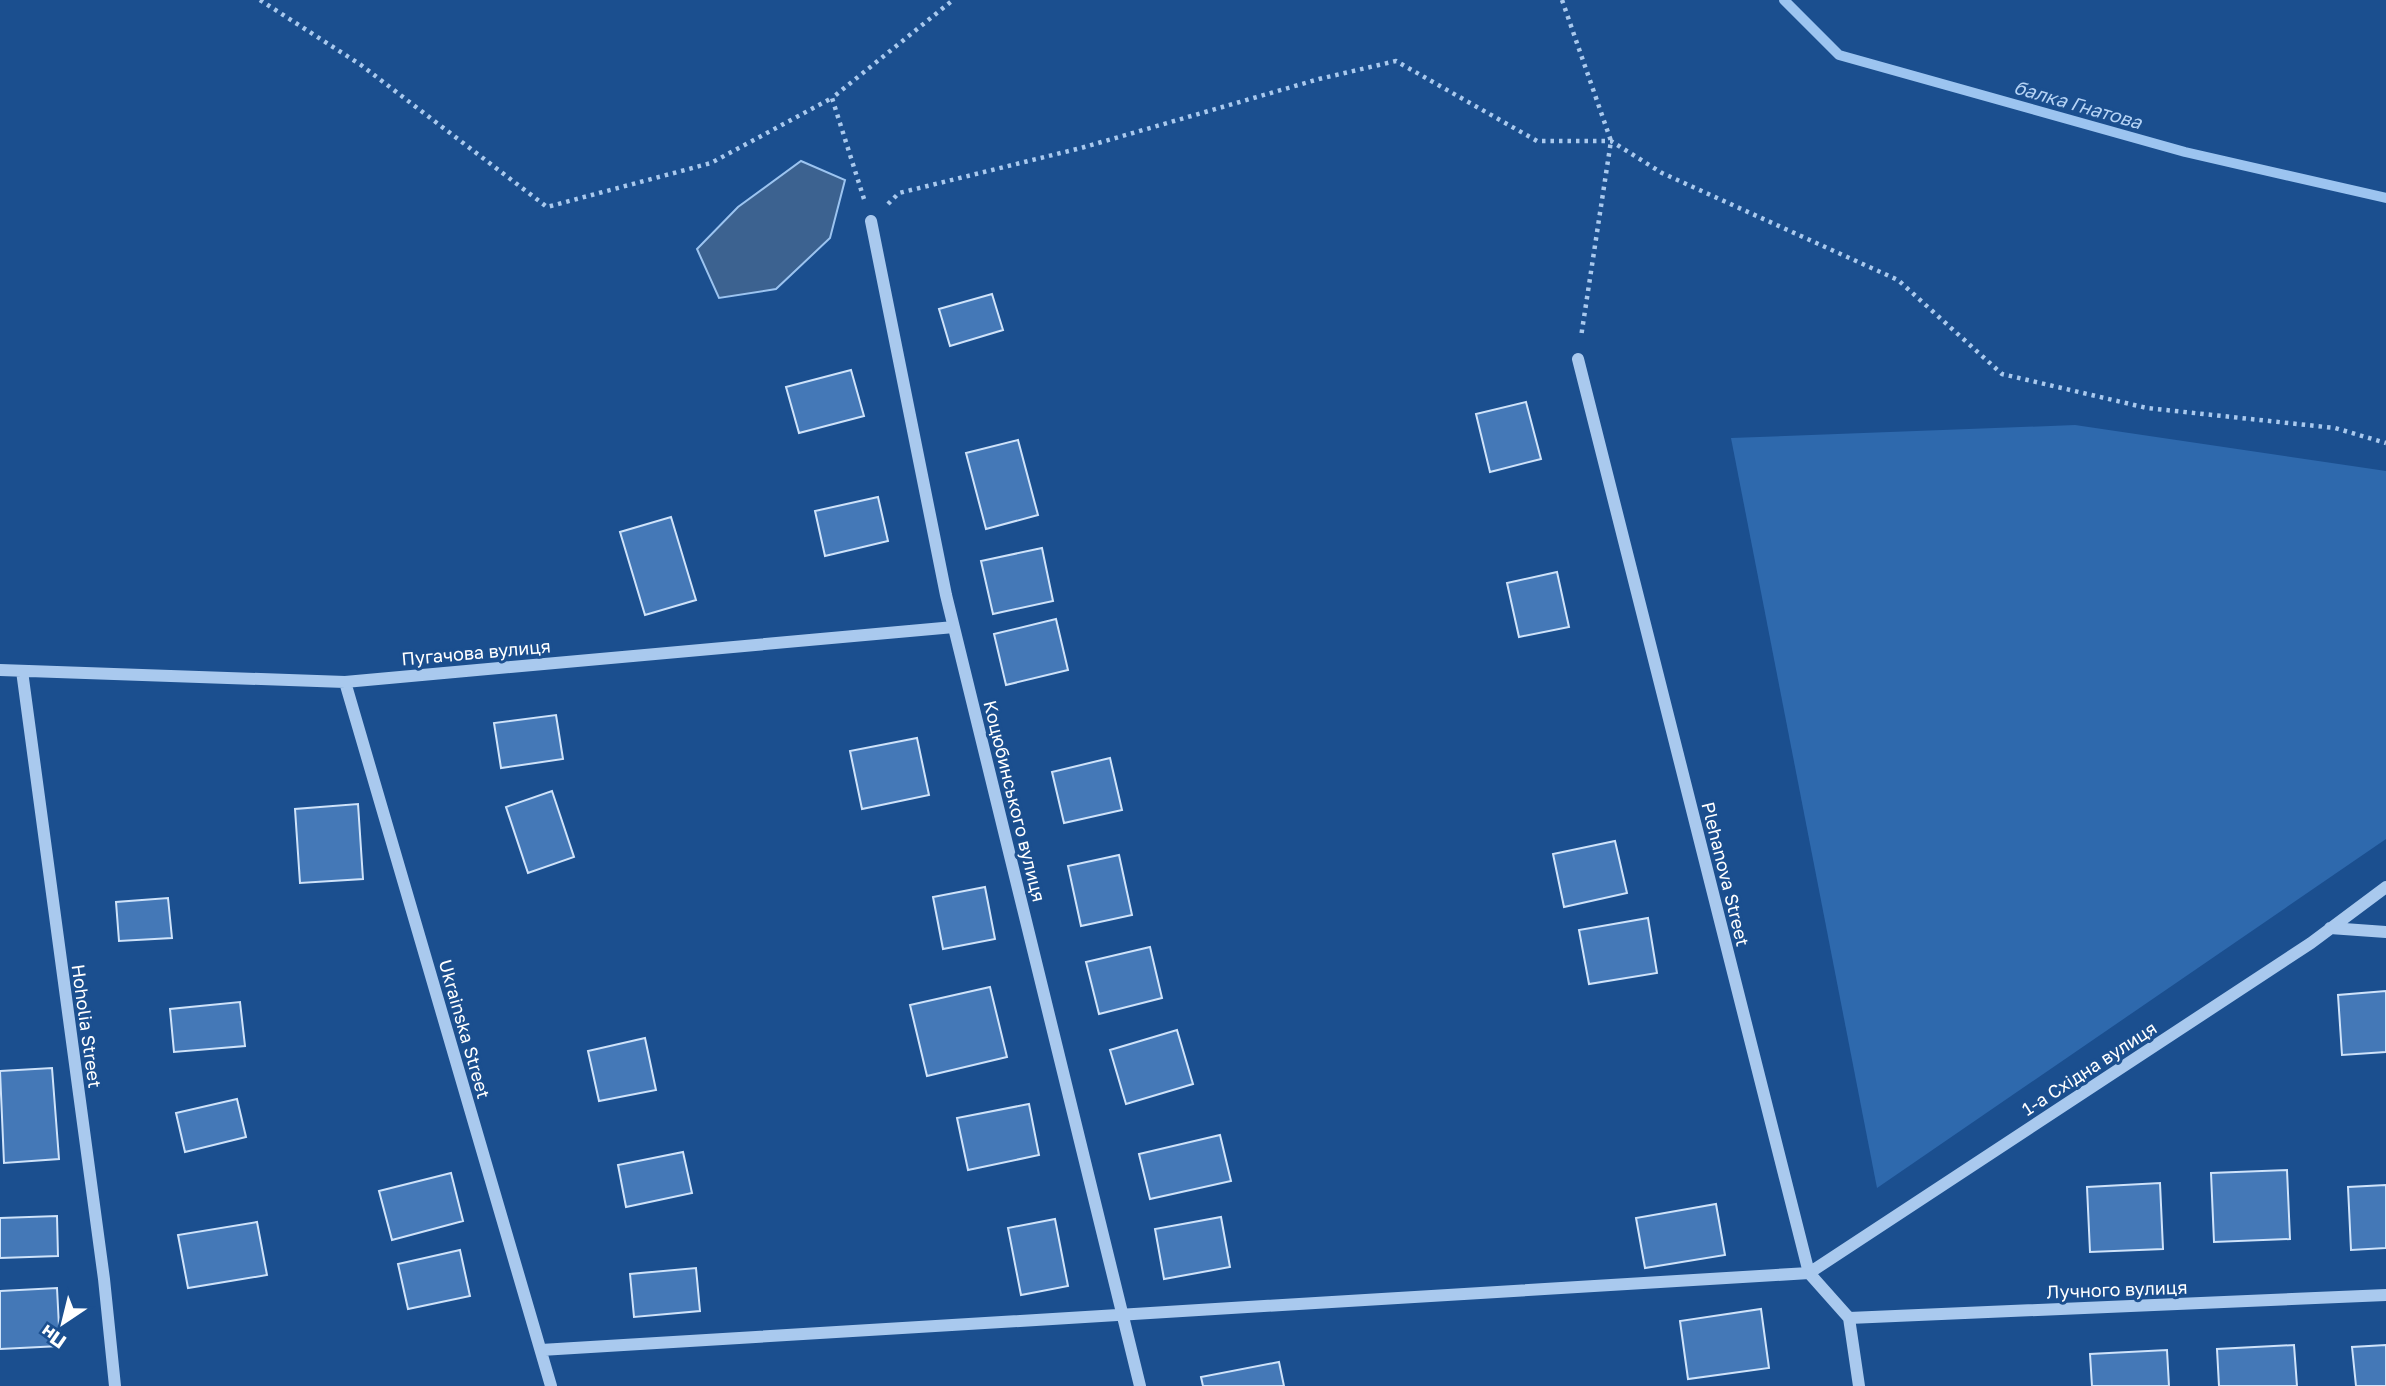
<svg xmlns="http://www.w3.org/2000/svg" width="2386" height="1386" font-family="'Golos Text',sans-serif">
	<rect width="100%" height="100%" fill="#1b4f8f"/>
	<path fill="#2e69ad" d="M2075,425L2386,471V839L1877,1188L1731,438Z"/>
	<path fill="#3c6290" stroke="#9cc4f0" stroke-width="2" d="M801,161L845,180L830,238L776,289L719,298L697,249L738,207Z"/>
	<g fill="none" stroke-linecap="round" stroke-linejoin="round">
		<path stroke="#9cc4f0" stroke-width="10" d="M1784,0L1839,55L2185,152L2386,198"/>
	</g>
	<path fill="#4478b7" stroke="#cfe3fa" stroke-width="2" d="M992,294L1003,330L950,346L939,309Z
		M851,370L864,416L799,433L786,387Z
		M1526,402L1541,459L1490,472L1476,414Z
		M1018,440L1038,515L986,529L966,453Z
		M878,497L888,541L825,556L815,511Z
		M671,517L696,600L645,615L620,532Z
		M1042,548L1053,601L993,614L981,561Z
		M1557,572L1569,627L1519,637L1507,583Z
		M1056,619L1068,670L1006,685L994,634Z
		M556,715L563,759L501,768L494,723Z
		M917,738L929,795L862,809L850,751Z
		M1110,758L1122,810L1064,823L1052,772Z
		M552,791L574,857L528,873L506,807Z
		M358,804L363,879L300,883L295,809Z
		M1615,841L1627,893L1564,907L1553,854Z
		M1119,855L1132,915L1081,926L1068,866Z
		M985,887L995,939L943,949L933,897Z
		M168,898L172,938L119,941L116,902Z
		M1648,918L1657,973L1589,984L1579,930Z
		M1150,947L1162,998L1099,1014L1086,962Z
		M990,987L1007,1057L927,1076L910,1005Z
		M2386,991V1052L2342,1055L2338,995Z
		M240,1002L245,1046L174,1052L170,1009Z
		M1177,1030L1193,1084L1126,1104L1110,1050Z
		M645,1038L656,1090L599,1101L588,1051Z
		M52,1068L59,1159L4,1163L0,1071Z
		M237,1099L246,1137L185,1152L176,1113Z
		M1029,1104L1039,1155L968,1170L957,1118Z
		M1220,1135L1231,1181L1150,1199L1139,1154Z
		M683,1152L692,1193L626,1207L618,1165Z
		M2287,1170L2290,1239L2214,1242L2211,1173Z
		M451,1173L463,1221L392,1240L379,1191Z
		M2160,1183L2163,1249L2090,1252L2087,1187Z
		M2386,1185V1248L2351,1250L2348,1187Z
		M1716,1204L1725,1255L1645,1268L1636,1218Z
		M57,1216L58,1256L0,1258V1218Z
		M1221,1217L1230,1267L1164,1279L1155,1229Z
		M1055,1219L1068,1286L1021,1295L1008,1228Z
		M257,1222L267,1275L188,1288L178,1235Z
		M460,1250L470,1296L408,1309L398,1264Z
		M696,1268L700,1311L634,1317L630,1274Z
		M57,1288L60,1346L0,1349V1291Z
		M1761,1309L1769,1368L1688,1379L1680,1321Z
		M2294,1345L2297,1386H2219L2217,1349Z
		M2386,1345V1386H2356L2352,1347Z
		M2167,1350L2169,1386H2092L2090,1354Z
		M1279,1362L1284,1386H1203L1201,1377Z"/>
	<g fill="none" stroke-linecap="round" stroke-linejoin="round">
		<path stroke="#a9c9ee" stroke-width="4.5" stroke-dasharray="3.5 5" stroke-linecap="butt" d="M260,0L361,65L547,207L711,163L832,98
			M1562,0L1611,141L1581,337
			M864,199L832,98L953,0
			M888,204L899,193L1081,148L1319,79L1396,61L1537,141H1611L1662,173L1898,280L2002,374L2147,408L2335,428L2386,443"/>
		<path stroke="#a9c9ee" stroke-width="12" d="M871,221L946,595L1140,1386
			M1578,359L1809,1273L1849,1318L1859,1386
			M0,670L345,682L954,627
			M22,671L104,1279L115,1386
			M345,682L551,1386
			M2330,928L2386,932
			M1849,1318L2386,1295
			M541,1350L1809,1273L2311,943L2386,887"/>
	</g>
	<g text-anchor="middle" dominant-baseline="central" stroke-width="6" stroke-linejoin="round" paint-order="stroke">
		<g font-size="18" fill="#fff" stroke="#1b4f8f">
			<text transform="translate(476 652) rotate(-5)">Пугачова вулиця</text>
			<text transform="translate(1015 801) rotate(76)">Коцюбинського вулиця</text>
			<text transform="translate(1726 874) rotate(76)">Plehanova Street</text>
			<text transform="translate(87 1026) rotate(82)">Hoholia Street</text>
			<text transform="translate(465 1029) rotate(74)">Ukrainska Street</text>
			<text transform="translate(2089 1068) rotate(-33)">1-а Східна вулиця</text>
			<text transform="translate(2117 1289) rotate(-2)">Лучного вулиця</text>
		</g>
		<g font-size="19" font-style="italic" fill="#b5d3f5" stroke="#1b4f8f">
			<text transform="translate(2078 104) rotate(16)">балка Гнатова</text>
		</g>
	</g>
	<g transform="translate(63 1323) rotate(215)" stroke="#1b4f8f" stroke-width="5" paint-order="stroke">
	<path d="M0-5L12 26L0 18L-12 26Z" fill="#ffffff"/>
	<text y="-10" font-size="19" font-weight="bold" text-anchor="middle" fill="#ffffff">Пн</text>
	</g>
</svg>
